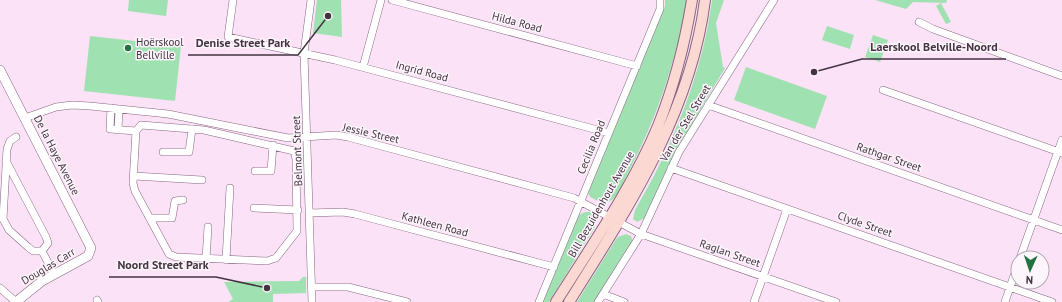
<svg xmlns="http://www.w3.org/2000/svg" width="1062" height="302" font-family="'PT Sans',sans-serif">
	<rect width="100%" height="100%" fill="#fbe2f6"/>
	<path fill="#a0e1b1" d="M129,0H168L166,16L128,11Z
		M317,0H341L342,37L313,33Z
		M665,0H687C676,61 657,118 628,173C624,181 618,197 610,201C604,205 596,200 590,197L588,193L665,6Z
		M712,0H724L716,23L723,67L725,68L673,156L645,218L637,222L633,219L635,210C673,145 702,75 712,0Z
		M875,0H947L946,3L913,2L906,9Z
		M941,3L951,22L946,24L936,6Z
		M827,26L854,35L850,49L822,40Z
		M873,35L888,40L880,62L865,57Z
		M90,36L181,46L175,101L84,91Z
		M746,67L827,96L815,129L734,100Z
		M585,212H591L595,216V227L549,302H543L579,215Z
		M626,234L631,236L633,242L595,302H577L615,241L618,237Z
		M303,277H306V293L273,294V302H228L233,299L224,282L299,281Z"/>
	<g fill="none" stroke-linecap="round" stroke-linejoin="round">
		<g stroke="#886582" stroke-width="8">
			<path id="minor" d="M233,0L228,37L335,60L609,133
				M311,0L304,53L312,302
				M392,0L637,66
				M919,22L933,29L1062,76
				M363,67L381,0
				M883,90L1062,153
				M708,105L1062,230
				M111,108L110,129L136,131
				M25,118L56,107L72,105L90,106L168,114L288,138L336,135L348,137L574,198L641,234L836,302
				M141,125L204,130L294,151L296,159L297,231L276,258L267,261L176,257L169,254L135,191L133,183L136,131Z
				M118,130L119,109
				M163,152H189L192,129
				M6,161L46,237L48,243L42,251H33L28,247L9,230L3,219L7,149L10,141L16,137
				M671,168L1052,302
				M255,171H271L273,145
				M134,176L202,180
				M254,208L298,210
				M309,213L343,212L355,214L554,267
				M150,218H172L175,201L183,200
				M42,251L54,274
				M1020,258L1062,140
				M206,259L208,227
				M226,260L230,188
				M311,287H348L407,302
				M0,288L16,302
				M603,294L624,302
				M97,300L98,302
				M539,302L660,9V0
				M598,302L641,234L679,152L774,0
				M754,302L787,209
				M1005,302L1018,264"/>
		</g>
		<g stroke="#886582" stroke-width="10">
			<path id="tertiary" d="M0,70L91,248L88,256L42,281L16,302"/>
		</g>
		<g stroke="#886582" stroke-width="12">
			<path id="secondary" d="M556,302C592,245 632,188 658,126C674,86 685,43 692,0
				M569,302C628,208 691,113 705,0"/>
		</g>
		<use href="#minor" stroke="#fff" stroke-width="7"/>
		<use href="#tertiary" stroke="#fff" stroke-width="9"/>
		<use href="#secondary" stroke="#fbd9d2" stroke-width="10"/>
	</g>
	<circle fill="#247241" stroke="#fdf5fc" stroke-width="1.5" cx="128" cy="48" r="4"/>
	<g text-anchor="middle" dominant-baseline="central" stroke-width="3" stroke-linejoin="round" paint-order="stroke">
		<g font-size="11" fill="#443441" stroke="#fdf5fc">
			<text transform="translate(517 22) rotate(15)">Hilda Road</text>
			<text transform="translate(422 71) rotate(15)">Ingrid Road</text>
			<text transform="translate(685 123) rotate(-59)">Van der Stel Street</text>
			<text transform="translate(371 133) rotate(13)">Jessie Street</text>
			<text transform="translate(591 147) rotate(-68)">Cecilia Road</text>
			<text transform="translate(297 151) rotate(-92)">Belmont Street</text>
			<text transform="translate(57 155) rotate(63)">De la Haye Avenue</text>
			<text transform="translate(889 157) rotate(19)">Rathgar Street</text>
			<text transform="translate(601 204) rotate(-60)">Bill Bezuidenhout Avenue</text>
			<text transform="translate(435 224) rotate(15)">Kathleen Road</text>
			<text transform="translate(865 224) rotate(19)">Clyde Street</text>
			<text transform="translate(730 253) rotate(19)">Raglan Street</text>
			<text transform="translate(48 266) rotate(-31)">Douglas Carr</text>
		</g>
		<g font-size="11" fill="#443441" stroke="#fdf5fc" text-anchor="start">
			<text x="136" y="42">Hoërskool<tspan x="136" dy="13">Bellville</tspan></text>
		</g>
	</g>
	<path fill="none" stroke="#443441" stroke-width="1.5" d="M328 16L298 55H188M814 72L862 59H1006M267 288L216 277H109"/>
	<g fill="#443441" stroke="#fdf5fc" stroke-width="1.5">
		<circle cx="328" cy="16" r="4"/>
		<circle cx="814" cy="72" r="4"/>
		<circle cx="267" cy="288" r="4"/>
	</g>
	<g font-size="12" text-anchor="middle" font-weight="bold" fill="#443441" stroke="#fdf5fc" stroke-width="3" stroke-linejoin="round" paint-order="stroke">
		<text x="243" y="47">Denise Street Park</text>
		<text x="934" y="51">Laerskool Belville-Noord</text>
		<text x="163" y="269">Noord Street Park</text>
	</g>
	<g transform="translate(1030 270) rotate(183)"><circle r="19" fill="#fdf5fc" stroke="#b3a8b1"/>
	<path d="M0-3L7 15L0 10L-7 15Z" fill="#247241"/>
	<text y="-6" font-size="11" font-weight="bold" text-anchor="middle" fill="#443441">N</text>
	</g>
</svg>
